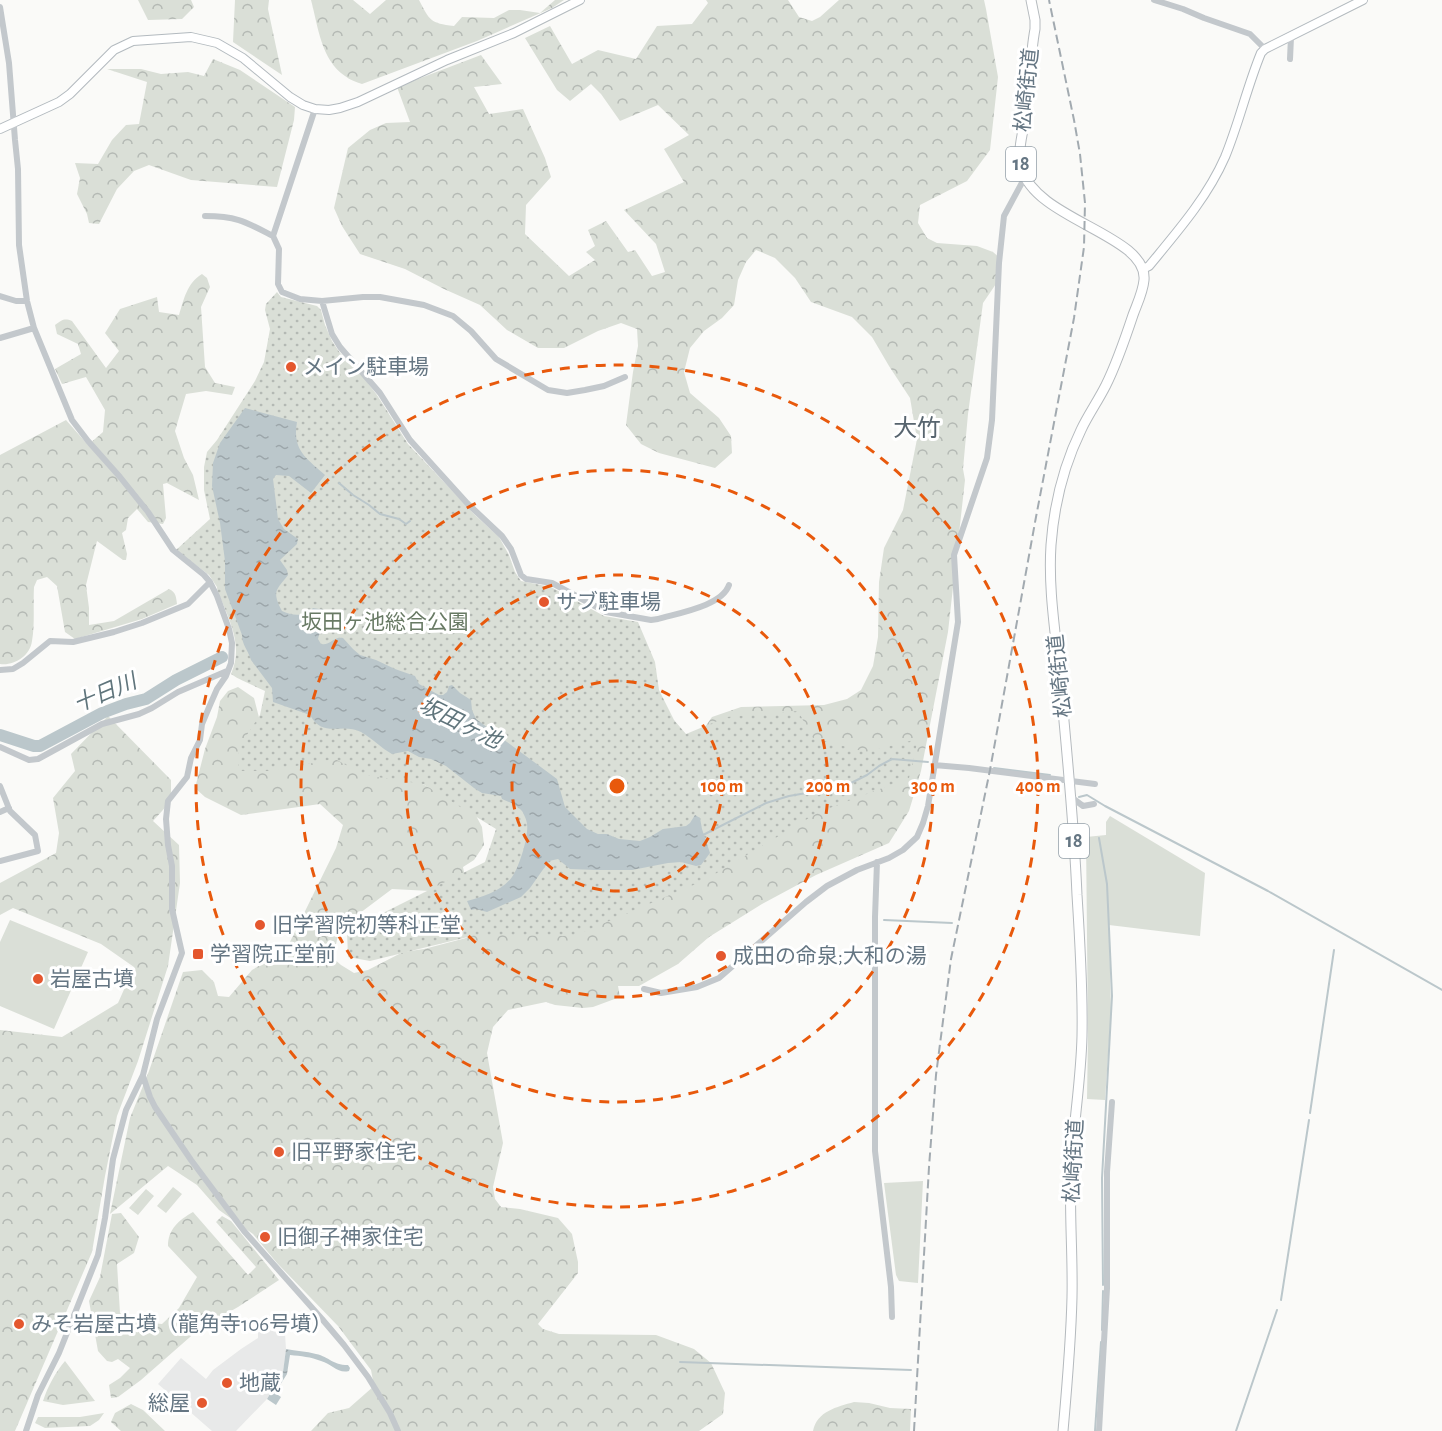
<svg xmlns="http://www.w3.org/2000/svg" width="1442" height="1431" font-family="'Alegreya Sans','Noto Sans JP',sans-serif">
	<defs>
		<pattern id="forest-crowns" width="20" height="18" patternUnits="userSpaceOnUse" patternTransform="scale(1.5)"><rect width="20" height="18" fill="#dadfd7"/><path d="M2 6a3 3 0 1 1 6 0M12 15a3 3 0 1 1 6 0" fill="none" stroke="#b4b9b4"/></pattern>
		<pattern id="park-dots" width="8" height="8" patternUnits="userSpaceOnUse" patternTransform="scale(1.5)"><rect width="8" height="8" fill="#dadfd7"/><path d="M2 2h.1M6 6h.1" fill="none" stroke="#b4b9b4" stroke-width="1.8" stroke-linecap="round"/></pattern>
		<pattern id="water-ripples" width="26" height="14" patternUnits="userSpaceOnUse" patternTransform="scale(1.5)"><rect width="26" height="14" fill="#bbc7cb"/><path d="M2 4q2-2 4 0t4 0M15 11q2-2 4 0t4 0" fill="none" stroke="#9ca6aa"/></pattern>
	</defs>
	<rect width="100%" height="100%" fill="#fafaf8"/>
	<path fill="#e8e9e9" d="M284,1318L286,1349L283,1373L267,1399L236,1431H212L158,1384L181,1358L206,1379L213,1370L241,1349L258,1338V1320Z"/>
	<path fill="#dadfd7" d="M1110,816L1205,873L1200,936L1109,925L1111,1011L1105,1100L1087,1099L1088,1036L1086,837L1106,835V822Z
		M10,920L88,952L54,1029L0,1006V942Z
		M923,1181L918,1283L899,1281L896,1275L884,1183Z
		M173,1187L182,1194L166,1213L157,1206Z
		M146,1189L154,1196L138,1215L129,1208Z"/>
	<path fill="url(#forest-crowns)" d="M138,0H191L194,7L182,19L148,20Z
		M235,0H269L268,9L282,75L233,42Z
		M311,0H353L370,14L386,0H419C430,21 430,23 454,26L462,17L494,18L509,10H520L540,13L555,0H564L552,8L477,41L362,84C356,82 350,80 345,76C321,60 318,26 311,0Z
		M706,0H788L799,17L812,21L820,17L839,0H984L986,9L998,77L990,150L967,181L920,205L918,223L927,238L937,243L977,246L993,252L1001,259L1000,278L983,303L968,414L963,469L965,480L948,632L921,771L909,811L889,843L816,875L762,904L709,937L678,964L639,986H618L620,997L593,1007L583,1008L555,1005L546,1002L508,1010L493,1027L487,1053L503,1143L493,1187L495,1199L501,1207L520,1209L558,1218L572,1234L578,1262V1273L538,1324L543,1329L559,1334L656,1335L694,1349L711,1363L725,1393L723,1414L699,1431H311L328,1413L349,1408L374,1386L371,1370L338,1326L277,1263L253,1234L219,1210L197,1185L168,1166L110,1214L130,1118L149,1071L183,972L202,970L214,982L218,996L229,997L252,970L286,950L336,848L343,825L320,804L241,815L205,797L195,788L205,749L217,717L220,701L228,691L238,687L254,698L263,733L317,737L415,780L473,810L482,827L484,845L474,860L463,867L468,893L392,889L348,922L338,935L333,958L341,965L354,973L368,970L403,952L424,949L466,938L681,761L712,717L741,707L824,705L847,699L861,690L873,666L878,637L879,582L884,548L903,510L917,439L910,398L889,366L872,337L852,317L811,302L795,278L775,258L756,250L746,262L738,280L734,305L722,318L704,331L690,348L684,372L690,393L719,418L731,436L732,453L715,468L659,453L641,444L626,425L633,372L638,346L637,329L621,323L598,331L564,348H538L507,330L480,305L444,289L405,269L360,254L342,226L334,208L348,148L370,130L386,123L410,122L397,87L481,55L502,84L474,87L489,114L523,109L545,158L551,177L526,205L525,234L569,276L595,260L586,252L595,246L588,230L606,221L628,252L635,250L652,276L665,272L656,244L624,210L684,182L664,149L689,135L658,105L620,121L601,94L591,84L570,101L557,90L525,38L550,26L572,64L598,50L636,59L657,26L692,24L708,3Z
		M213,59L240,70L295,107L294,120L277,187L191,180L149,165L134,171L117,189L99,224L89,223L87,214L77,194L80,178L75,163L98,164L112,140L126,125L139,124L147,82L107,69H141L161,74L188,72L204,76Z
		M202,274L207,278L210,287L201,307L205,367L215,383L235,387L232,395L206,391L186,394L175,431L184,458L193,475L199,500L167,483L163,484L166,518L163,524L148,522L137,509L128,518L126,530L122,533L127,554L126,560H123L97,541L86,585L89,608V625L114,621L169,589C176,592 176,597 177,604L142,619L75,639L65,632L57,586L47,577L37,580L34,587C33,604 35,624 32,641C30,656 14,666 0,664V455L66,420L88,445L103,432L105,410L86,377L62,384L55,369L81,354L78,344L57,334L55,325C62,320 64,318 72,321L106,368L119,351L105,333L120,309L157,297L159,312L179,315C184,299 187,283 202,274Z
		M108,716L171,780V801L153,821L179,845L180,883L168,966L138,1061L117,1116L105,1176L92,1252L15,1431H0V1030L62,1037L118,1003L134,967L101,944L13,908L0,915V883L56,853L59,833L53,798L75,771L71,754Z
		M193,1212L248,1275L256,1267L216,1222L222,1216L231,1221L279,1280L238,1307L198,1330L141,1380L118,1397L111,1398L109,1385L120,1378L130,1368L118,1359L112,1362L107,1361L98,1351L89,1301L100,1277L112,1214L121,1213L139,1237L134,1253L117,1264L120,1313L130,1321L162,1324L179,1308L197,1277L168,1246C168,1229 179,1220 193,1212Z
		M65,1361L95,1401L63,1405L43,1401C48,1386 55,1373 65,1361Z
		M854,1402L869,1403L890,1408L911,1409L910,1431H813C817,1411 837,1407 854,1402Z
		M131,1404L143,1410L165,1431H121L111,1422L115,1413Z
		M104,1413L99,1420L90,1426L45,1428L35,1423L38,1417H80Z"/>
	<path fill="url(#park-dots)" d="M277,292L281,297L317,306L321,310L325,325L332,341L340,353L357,369L377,395L408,444L476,516L499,537L509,555L515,572L521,581L551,587L604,616L638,622L655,662L659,690L674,720L686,734L727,717L798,711L813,738L866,752L918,739L909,778L819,812L705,880L574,936L476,935L370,961L348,957L347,931L485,862L496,829L423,784L364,775L335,759L268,771H238L239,747L260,715L265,691C253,685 241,681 231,674C242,650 233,628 223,604C221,598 217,593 217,587L209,575L176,550L210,519L204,490V467L207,452L217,440L255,381L264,362L270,329L265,310L266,304Z"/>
	<path fill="url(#water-ripples)" d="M245,408L297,422C292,450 306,458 325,475L311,493L289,476L276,475L273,479L278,519L284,529L298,539L297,544L280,560L287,570L288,575C277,590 271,590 282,611C292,616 305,617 313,608L325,610L330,617L319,635L318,639L321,644C330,646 334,636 343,638L353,649L360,655L376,660L395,669L415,676L419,684L439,695H443L447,692L449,686L452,685L460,693L471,700L472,710L476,719L557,779L565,807L587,829L598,834H607L619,839L640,841L650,837L663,829L686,826L690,823L695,815L700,818L702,829L710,853L701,865L696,866L681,862L668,863L632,870H596L570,869L558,859L549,861L530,888L521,897L487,912L476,909L471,910L467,901C482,897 502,891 512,877C519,868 529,836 527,824C527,821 524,814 522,811C517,805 509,802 502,799L501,796L482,793L474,788L446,766L431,759L419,757L408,751L392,754C381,748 372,738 361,732C342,722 323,739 310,715L273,702L272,688L251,660C248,650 242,645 242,635L225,589V561L220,523L212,486L213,463L220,443Z
		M286,1349C296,1351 306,1351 316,1354C330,1357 332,1365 348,1365L350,1368L349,1371C338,1374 332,1364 321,1361C311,1357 301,1356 290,1355L287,1374L275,1393L281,1397L276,1405L267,1399L283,1372Z"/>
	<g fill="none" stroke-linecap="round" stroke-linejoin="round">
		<path stroke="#bbc7cb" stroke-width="2" d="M339,483L353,495L369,505L380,514L399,519L406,524L410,521
			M994,768L1050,775
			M1079,797L1087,795L1105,806L1268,891L1442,990
			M703,835L766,803L789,796L836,788L849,784L867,775L879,766L892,759L928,762
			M1099,838L1107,884L1112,996L1102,1178L1103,1285
			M884,920L952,923
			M1310,1113L1334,950
			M1281,1300L1309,1120
			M1102,1330L1103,1291
			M680,1362L911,1370
			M1095,1431L1101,1342
			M1236,1431L1277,1310"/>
		<path stroke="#bbc7cb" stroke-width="12" d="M0,735L34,746H40L102,713L126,704L146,699L176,680L222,657"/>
		<g stroke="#b3babf" stroke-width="10">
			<path id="secondary" d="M0,129L59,102L70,94L114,50L133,41L191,37L217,43L243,58L290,97L303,105L315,109L329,110L340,108L358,102L447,60L514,33L580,0
				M1143,269L1149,266C1177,232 1207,198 1225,157C1239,123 1247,87 1261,53L1265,49L1363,0"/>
		</g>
		<g stroke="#b5babe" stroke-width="11">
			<path id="primary" d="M1031,0L1035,20V29C1030,56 1030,83 1027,110C1024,129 1016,151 1022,169C1036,220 1148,235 1144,280C1143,292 1137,304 1133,315C1125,339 1117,363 1106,385C1098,401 1088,415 1081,430C1063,467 1054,505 1051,545C1048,590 1056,635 1060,679C1067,751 1074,823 1077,895C1080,942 1083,989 1082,1036C1081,1081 1073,1126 1071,1170C1069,1212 1073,1255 1072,1297C1071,1342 1067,1386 1063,1431"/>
		</g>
		<path stroke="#c3c8cc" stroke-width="6" d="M1154,0L1183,9L1204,18L1250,34L1265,49
			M0,7L9,63L15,140L18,169L19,245L27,301L34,328L72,420L88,441L120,477L148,512L173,550L204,575L210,582L217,596L229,629L232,643L231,663L226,676L217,689L210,705L202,724L200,740L191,758L187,777L168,801L166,819L168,845L172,866V909L182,953L157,1019L143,1075L126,1110L113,1159L105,1218L98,1255L59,1353L38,1395L26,1431
			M1290,59L1291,37
			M315,109L273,236L279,249L278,284L282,292L300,299L322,301L363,297H380L424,305L453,316L471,331L496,359L548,390L567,393L585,390L604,386L625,377
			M205,216C237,216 246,222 273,236
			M0,296L16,301H27
			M322,301L332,334L340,347L380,393L410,440L467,503L502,536L511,549L521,575L526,579L552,583L606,612L651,620L658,619C678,613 722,606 729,585
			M0,338L34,328
			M0,670L13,669L23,663L50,641L73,642L114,632L142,623L188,604L210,582
			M0,747L29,760L38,759L102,724L139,714L152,708L178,692L227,671
			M934,765L969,768L1095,784
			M0,786L10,811L35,835L38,851L0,861
			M1071,797L1083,806L1094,804
			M0,812L9,808
			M877,862L875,917V1151L891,1287L892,1317
			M644,989L661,993L697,987L719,978L806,902L827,886L857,870L889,858L903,850L917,837L923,823L928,806L958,622L954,555L987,458L992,420L999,263L1004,216L1025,177
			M143,1076L150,1097L155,1107L191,1160L244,1231L322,1319L344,1345L368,1377L390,1413L398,1431
			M1099,1431L1107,1288V1172L1112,1102"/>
		<use href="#secondary" stroke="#fff" stroke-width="8"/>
		<use href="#primary" stroke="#fff" stroke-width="9"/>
		<path stroke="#a2aab0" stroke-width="2" stroke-dasharray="9 4.5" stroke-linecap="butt" d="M914,1431L929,1167L936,1075L951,959L990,770L1036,517L1074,318L1084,247L1085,203L1080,154L1074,120L1049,0"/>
	</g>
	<g fill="none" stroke="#e8590c" stroke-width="3" stroke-dasharray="10 8">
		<circle cx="617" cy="786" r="105"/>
		<circle cx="617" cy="786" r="211"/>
		<circle cx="617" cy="786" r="316"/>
		<circle cx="617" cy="786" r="421"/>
	</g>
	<g fill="#e4572e" stroke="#fff" stroke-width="2">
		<circle cx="291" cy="367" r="6"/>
		<circle cx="544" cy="602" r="6"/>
		<circle cx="260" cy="925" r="6"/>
		<rect x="192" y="948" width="12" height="12" rx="3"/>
		<circle cx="721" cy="956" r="6"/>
		<circle cx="38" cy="979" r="6"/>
		<circle cx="279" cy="1152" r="6"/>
		<circle cx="265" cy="1237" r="6"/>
		<circle cx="19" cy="1324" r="6"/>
		<circle cx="227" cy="1383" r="6"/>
		<circle cx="202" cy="1403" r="6"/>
	</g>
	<g text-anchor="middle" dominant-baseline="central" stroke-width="6" stroke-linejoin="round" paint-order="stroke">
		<g fill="#fff" stroke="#939fa8" stroke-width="1.5">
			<rect x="1006" y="147" width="30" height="34" rx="4.5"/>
			<rect x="1059" y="824" width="30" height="34" rx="4.5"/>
		</g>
		<g font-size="20" font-weight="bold" fill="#657683">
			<text x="1021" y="164">18</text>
			<text x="1074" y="841">18</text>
		</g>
		<g font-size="21" fill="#657683" stroke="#fff">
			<text transform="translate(1027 90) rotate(-84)">松崎街道</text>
			<text transform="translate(1060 676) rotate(-96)">松崎街道</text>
			<text transform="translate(1074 1161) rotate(-87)">松崎街道</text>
		</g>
		<g font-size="21" fill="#657683" stroke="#fff" text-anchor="start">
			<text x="303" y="367">メイン駐車場</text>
			<text x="556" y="602">サブ駐車場</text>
			<text x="272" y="925">旧学習院初等科正堂</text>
			<text x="210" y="954">学習院正堂前</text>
			<text x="733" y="956">成田の命泉;大和の湯</text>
			<text x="50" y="979">岩屋古墳</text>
			<text x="291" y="1152">旧平野家住宅</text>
			<text x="277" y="1237">旧御子神家住宅</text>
			<text x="31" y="1324">みそ岩屋古墳（龍角寺106号墳）</text>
			<text x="239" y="1383">地蔵</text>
			<text x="190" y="1403" text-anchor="end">総屋</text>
		</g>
		<g font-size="21" fill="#687a64" stroke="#fff">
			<text x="385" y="622">坂田ヶ池総合公園</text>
		</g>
		<g font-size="22" font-style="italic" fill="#60757c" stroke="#fff">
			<text transform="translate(105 693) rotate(-23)">十日川</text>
			<text transform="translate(460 723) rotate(26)">坂田ヶ池</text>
		</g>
		<g font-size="24" fill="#57646e" stroke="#fff">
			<text x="917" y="429">大竹</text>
		</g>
	</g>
	<circle cx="617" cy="786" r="9" fill="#e8590c" stroke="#fff" stroke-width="3"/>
	<g font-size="18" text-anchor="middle" font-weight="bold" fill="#e8590c" stroke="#fff" stroke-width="6" stroke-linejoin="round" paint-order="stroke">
		<text x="722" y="792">100 m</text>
		<text x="828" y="792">200 m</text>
		<text x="933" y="792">300 m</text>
		<text x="1038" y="792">400 m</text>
	</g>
</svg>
